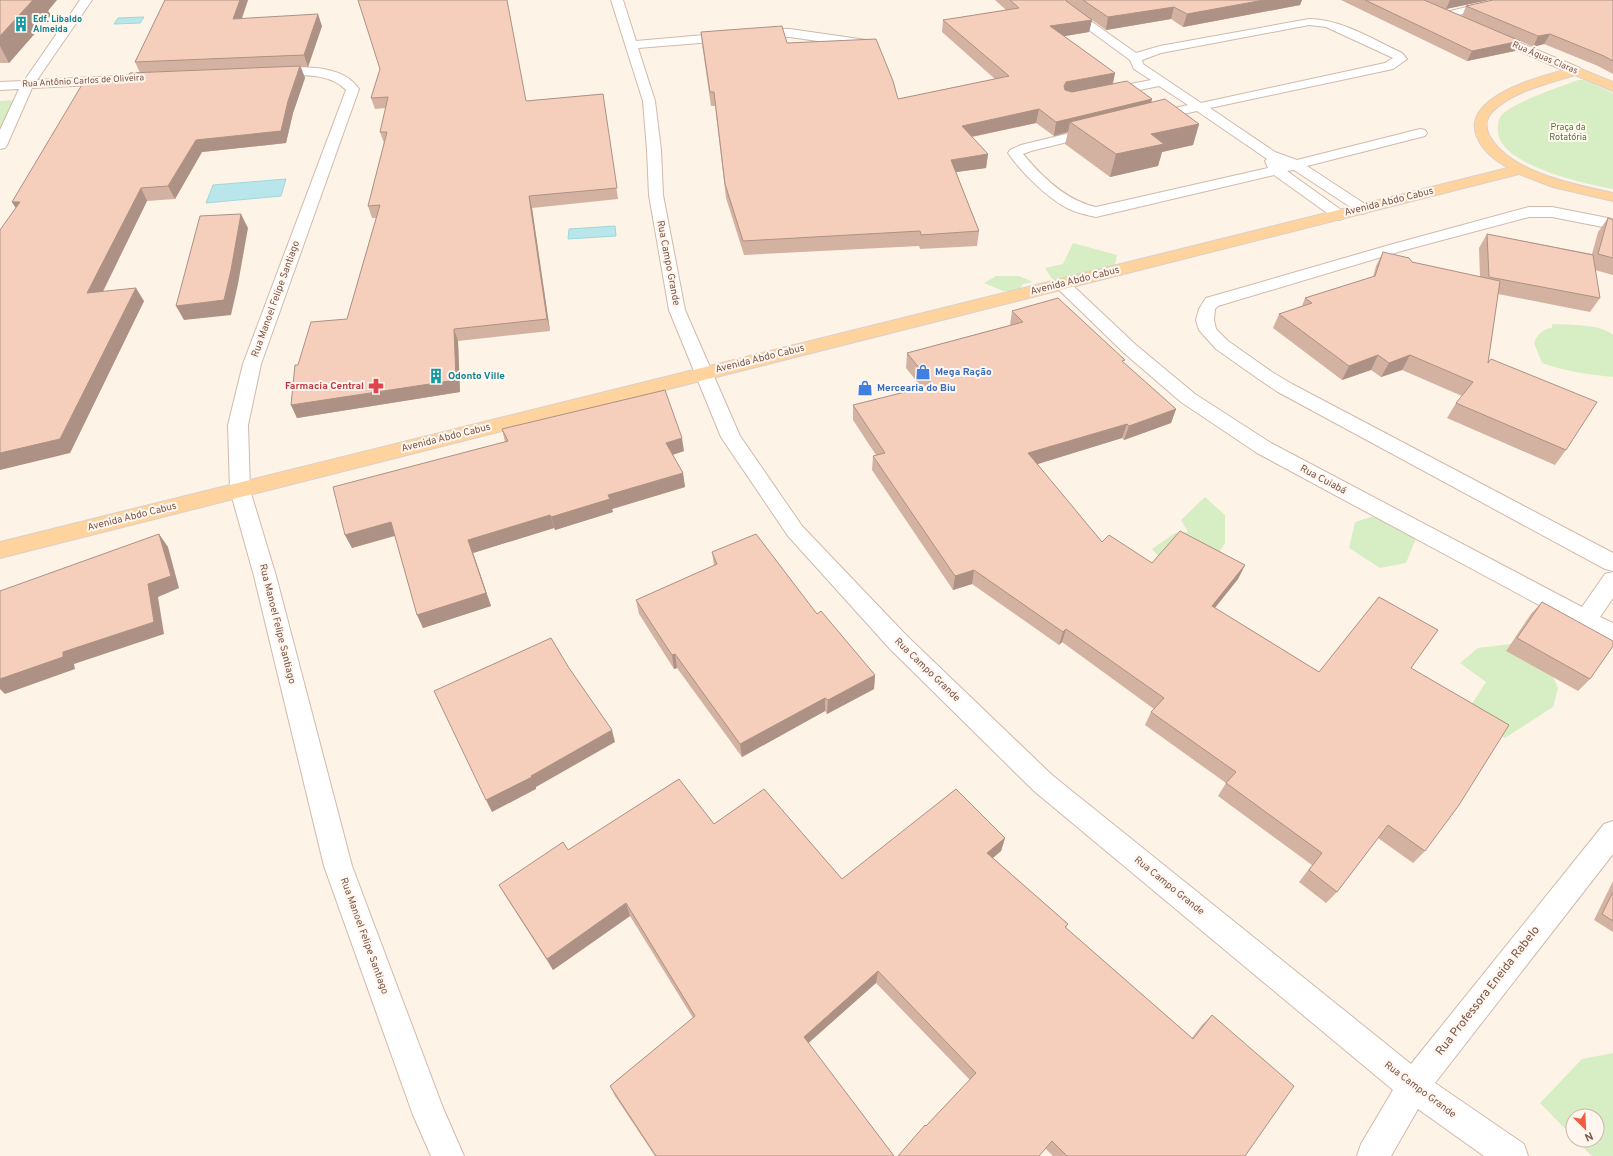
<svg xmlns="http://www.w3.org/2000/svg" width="1613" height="1156" font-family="Overpass,sans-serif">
	<rect width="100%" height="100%" fill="#fef3e7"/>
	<path fill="#d7edc3" d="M1578,80H1584L1613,93V189C1586,184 1497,165 1498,130C1498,125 1498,120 1501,116C1512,102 1561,87 1578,80Z
		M16,100L0,131V101Z
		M1073,243L1117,255L1113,276L1088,283L1052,279L1045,268L1063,264Z
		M996,276H1019L1033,282L1023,284L1019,291H1003L984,283Z
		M1552,324C1568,325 1602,324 1613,335V377C1588,374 1566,372 1542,363L1534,343C1537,335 1542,329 1552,328Z
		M1205,497L1225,515V543L1214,561L1169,568L1152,549L1175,533L1188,532L1181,520Z
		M1393,510L1419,531L1406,563L1380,568L1349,548L1355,522Z
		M1519,643L1545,659L1558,688L1553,707L1505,738L1464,716L1486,682L1460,663L1478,648Z
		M1613,1053V1156H1592L1576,1140H1597V1116H1573V1137L1540,1103L1582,1059Z"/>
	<path fill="#b9e6ea" stroke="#9ed7dc" d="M144,17L140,23L114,24L118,18Z
		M286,179L281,196L206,203L213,185Z
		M615,226L616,236L568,239L569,229Z"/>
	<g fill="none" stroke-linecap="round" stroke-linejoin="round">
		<g stroke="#d1b9ab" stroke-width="2">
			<path id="minor" d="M80,0H92L37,80L157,74L161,75L163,78L161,81L157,82L32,88L7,145L5,148L0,149V130L19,89L0,90V82L24,81Z
				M611,0H623L636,41L773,29H790L866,40L870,41L872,44L870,47L866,48L790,37H773L638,48L655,101L661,150L663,195L685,310L740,436L802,526L906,635L1052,775L1411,1064L1604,824L1613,821V854L1435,1083L1524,1144L1528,1156H1484L1418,1109L1391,1156H1357L1361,1144L1393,1090L1034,791L890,649L788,536L721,437L669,310L649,195L647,150L643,101Z
				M1496,0H1516L1514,2L1446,18L1442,17L1440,15L1442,13Z
				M1071,9L1075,10L1136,53L1160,46L1309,19C1341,19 1374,40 1402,53L1407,59L1393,69L1210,108L1275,152L1297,160L1420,129L1425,130L1427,133L1425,136L1307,166L1368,206L1371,209L1368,212L1363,214L1358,212L1294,170L1287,171L1344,212L1347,215L1344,218L1339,220L1334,218L1274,175L1096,217C1087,215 1077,213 1069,209C1048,199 1021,172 1008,153L1010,150L1021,145L1095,127L1100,128L1102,131L1100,134L1031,151L1023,154C1042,177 1067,201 1096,207L1268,168L1265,161L1267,159L1197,111L1152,121L1147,120L1145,117L1147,114L1188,105L1159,86L1105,97L1100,96L1099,93L1100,90L1151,80L1134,69L1130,60L1067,14L1065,12L1067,10ZM1309,25L1326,27L1393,58L1385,63L1201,103L1143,64L1142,60L1161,53Z
				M1489,30L1580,68L1582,71L1580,74H1572L1485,36L1483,34L1485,32Z
				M273,68C300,67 342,63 359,89L261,364L248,425L250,490L276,576L352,866L443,1108L464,1156H431L413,1115L324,866L254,576L230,490L228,425L243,364L346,90C331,75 310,75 290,75C283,75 276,76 269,75L267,72L269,69Z
				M1529,207H1552L1613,219V229L1552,217H1529L1405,250L1218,306L1215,309L1214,320L1216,329L1228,341L1272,372L1292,384L1613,553V571L1605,569L1278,392L1260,380L1216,349L1199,330L1196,320L1199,309L1206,298L1393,244Z
				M1062,279L1068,281L1136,345L1195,394L1271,443L1582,607L1605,574L1613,572V598L1600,617L1613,623V643L1578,626L1257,453L1181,402L1124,353L1056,287L1054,284L1056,281Z"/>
		</g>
		<g stroke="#dad0cc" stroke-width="2">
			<path id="major" d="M1576,67L1613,82V91L1575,75C1550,83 1510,92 1492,112C1486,118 1485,127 1489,135C1508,172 1575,185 1613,193V201L1553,187L1519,174L0,558V542L1508,168C1495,160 1484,152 1478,139C1456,96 1548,74 1576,67Z"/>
		</g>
		<use href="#minor" fill="#fff" fill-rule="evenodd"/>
		<use href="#major" fill="#ffd39d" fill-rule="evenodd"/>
	</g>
	<path fill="#d4b2a2" d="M0,0L48,11L51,15L9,63H0Z
		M165,0H248L242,19L322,26L308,67H301L305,78L293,113L286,143L202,152L175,199L147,201L103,292L144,301L70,453L126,79L140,73L135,62Z
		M995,0H1302L1300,5L1183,27L1171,19L1106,30L1092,20L1089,32L1064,36L1115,73L1113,84L1152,99L1151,102L1199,124L1193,145L1162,152L1158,166L1110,177L1065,144L1068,132L1054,136L1036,123L972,137L988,154L986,168L956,172L979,231L977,246L920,249L919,246L744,255L726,198L715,106H711L702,44L701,32L787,43L898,99L995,79L942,32L943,20L1006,10Z
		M1341,0H1489L1446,9L1462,16L1466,6L1613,0V74L1598,66L1544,44L1533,47L1520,41L1515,51L1467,61Z
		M380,69L526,101L603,94L618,199L532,208L550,331L458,341L460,392L297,418L291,405L298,365L347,319L376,218H372L368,206L384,143L380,132L386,108L375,109L371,98Z
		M1608,218L1613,220V275L1595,270L1600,298L1590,312L1498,294L1488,363L1566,450L1555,465L1447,418L1456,403L1462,396L1402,370L1381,377L1371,370L1342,380L1273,328L1279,314L1302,306L1305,298L1373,277L1376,266L1383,252L1412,262L1480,277L1479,248L1487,234L1592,254L1598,232Z
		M1012,311L1124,364L1176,409L1171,423L1124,440L1122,438L1037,464L1102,542L1152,563L1245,565L1238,579L1215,608L1319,672L1411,668L1425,851L1413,863L1378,838L1337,892L1326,903L1299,882L1312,865L1218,796L1226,783L1145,725L1151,712L1154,709L1062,642L1059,645L972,584L953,590L872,470L873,456L876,455L853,420V405L922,388L906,368L907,353L1010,325Z
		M502,429L684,451L673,455L683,473L685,487L612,509L613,512L555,530L554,528L473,553L491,606L423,628L395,536L352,548L345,535L505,442Z
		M712,552L817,614L875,675L874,689L827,714L825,711L742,757L677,668L674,669L639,614L636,600L714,566Z
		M1542,602L1590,679L1578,691L1506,651L1531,614Z
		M714,824L842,879L1005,838L1001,851L993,858L1068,924L1066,928L1192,1038L1202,1025L1212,1015L1245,1156H1053L1046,1149L926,1126L970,1080L876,983L808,1043L894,1156H655L615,1096L610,1086L693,1018L630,916L553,970L506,897L499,885L568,850Z
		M1613,881V932L1594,920Z"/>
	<path fill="#ac9184" d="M33,0H57L48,11L51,15L9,63L0,46V36Z
		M240,0H248L237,31L233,19Z
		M1264,0H1302L1300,5L1183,27L1187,14Z
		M1450,0H1489L1446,9Z
		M1174,7L1171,19L1106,30L1108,17Z
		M318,14L322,26L308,67L304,55Z
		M1092,20L1089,32L1048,39L1050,26Z
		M1550,34L1544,44L1533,47L1538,36Z
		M1520,41L1515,51L1467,61L1472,51Z
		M300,66L305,78L293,113L286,143L202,152L175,199L168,186L196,140L288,101Z
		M1115,73L1112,86L1062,100L1064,86L1066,82Z
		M1152,99L1148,113L1070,122L1068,132L1054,136L1056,122Z
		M1039,109L1036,123L961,139L962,126Z
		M1199,124L1193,145L1162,152L1158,166L1110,177L1116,154L1151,134Z
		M988,154L986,168L949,173L951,160Z
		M141,188L147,201L95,307L87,293Z
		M529,196L532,208L550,331L547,319Z
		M12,202H20V215Z
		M241,214L248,228L238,284L231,315L184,320L176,306Z
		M136,288L144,301L70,453L0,470V453Z
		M454,329L458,341L460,392L297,418L291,405Z
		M1378,355L1371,370L1342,380L1349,366Z
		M1410,355L1402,370L1381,377L1389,363Z
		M1176,409L1171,423L1124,440L1129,426Z
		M1127,424L1122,438L1025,468L1028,453Z
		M682,438L684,451L668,456L666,443Z
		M683,473L685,487L612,509L613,512L555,530L551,517L608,495Z
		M550,515L554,528L473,553L491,606L423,628L417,615L468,540Z
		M391,522L397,535L352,548L345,535Z
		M159,534L168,547L179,588L158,597L164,634L74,664L75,669L5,694L0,689V679L63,652L148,584Z
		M1245,565L1238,579L1205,620L1212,606Z
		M974,570L972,584L953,590L955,576Z
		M1066,629L1062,642L1059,645L1063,632Z
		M675,654L677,668L674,669L672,655Z
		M875,675L874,689L827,714L828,700Z
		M825,698V711L742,757L740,744Z
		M612,730L615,742L536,787V789L492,812L486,800Z
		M1005,838L1001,851L983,866L987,853Z
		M626,903L630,916L553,970L547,959Z
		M878,971L876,983L804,1047V1037Z"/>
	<path fill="#f6cfbc" stroke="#ac9184" d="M0,0H33L0,36Z
		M165,0H240L233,19L318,14L304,55L135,62Z
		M358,0H507L526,101L603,94L617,188L529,196L547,319L454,329L456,380L291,405L295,365H298L311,322L347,319L380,205L368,206L387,132H380L388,97L371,98L380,69Z
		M1010,0H1067L1066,1L1092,20L1050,26L1115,73L1066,82L1064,86L1065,90L1072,92L1127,81L1152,99L1056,122L1039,109L962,126L988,154L951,160L979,231L921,235L920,231L743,241L725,184L714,92H710L701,32L782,26L787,43L876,39L893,81L898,99L1009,76L943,20L1019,8Z
		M1083,0H1264L1187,14L1174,7L1108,17Z
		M1365,0H1424L1520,41L1472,51Z
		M1493,0H1613V61L1604,56L1550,34L1538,36L1466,6Z
		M300,66L288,101L281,131L196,140L168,186L141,188L87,293L136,288L60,439L0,453V230L20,202H12L83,83L126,79L130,73Z
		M1165,99L1199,124L1151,134L1164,144L1116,154L1070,122Z
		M241,214L231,270L224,300L176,306L200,216Z
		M1608,218L1613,220V258L1598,254Z
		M1487,234L1593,255L1600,298L1489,277Z
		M1383,252L1409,258L1412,262L1500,281L1488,363L1491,359L1597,402L1566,450L1456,403L1473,382L1410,355L1389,363L1378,355L1349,366L1279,314L1312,303L1305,298L1375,276Z
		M1058,298L1125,360L1122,361L1176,409L1129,426L1127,424L1028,453L1102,542L1109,535L1152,563L1180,531L1245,565L1212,606L1319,672L1379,597L1438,630L1411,668L1509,725L1459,805L1425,851L1388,825L1337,892L1309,870L1322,853L1226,783L1236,772L1151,712L1164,698L1066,629L1063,632L974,570L955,576L873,456L885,453L853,405L933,385L907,353L1023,322L1012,311Z
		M665,390L682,438L666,443L683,473L608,495L610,499L551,517L550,515L468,540L486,593L417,615L391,522L345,535L333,487L508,441L502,429Z
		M159,534L171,576L148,584L154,622L63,652V657L0,679V591Z
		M756,534L817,614L821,611L875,675L828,700L825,698L740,744L675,654L672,655L636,600L717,564L712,552Z
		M1542,602L1613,641V646L1590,679L1517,638Z
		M551,638L569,668L612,730L531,776L532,777L486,800L434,691Z
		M679,779L714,824L764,789L842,879L956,789L1005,838L987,853L1068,924L1065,927L1193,1039L1212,1015L1294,1086L1245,1156H1067L1052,1141L1039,1156H898L925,1125L926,1126L976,1073L878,971L804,1037L894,1156H656L610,1086L695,1016L626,903L547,959L499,885L563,842L568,850Z
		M1613,892V921L1602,914Z"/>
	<defs>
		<g id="building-bare" transform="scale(1.2)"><path d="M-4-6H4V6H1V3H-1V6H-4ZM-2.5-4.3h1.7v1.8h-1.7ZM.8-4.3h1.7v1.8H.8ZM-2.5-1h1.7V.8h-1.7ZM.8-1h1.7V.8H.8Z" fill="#0f9aa8" stroke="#fff7ef" stroke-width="2.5" paint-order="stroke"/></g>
		<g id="shop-bare" transform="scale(1.2)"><path d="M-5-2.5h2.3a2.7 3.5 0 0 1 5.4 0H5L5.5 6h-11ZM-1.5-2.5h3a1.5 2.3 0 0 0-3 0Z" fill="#3f7fe0" stroke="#fff7ef" stroke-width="2.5" paint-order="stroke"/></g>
		<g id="pharmacy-bare" transform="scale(1.2)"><path d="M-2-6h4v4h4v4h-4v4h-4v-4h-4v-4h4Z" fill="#e0444e" stroke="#fff7ef" stroke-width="2.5" paint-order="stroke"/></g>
	</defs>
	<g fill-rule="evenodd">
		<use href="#building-bare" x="21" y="24"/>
		<use href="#shop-bare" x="923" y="372"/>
		<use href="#building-bare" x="436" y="376"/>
		<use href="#pharmacy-bare" x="376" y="386"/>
		<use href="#shop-bare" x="865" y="388"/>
	</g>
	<g text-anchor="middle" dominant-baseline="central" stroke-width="4" stroke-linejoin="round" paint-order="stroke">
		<g font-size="9" font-weight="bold" fill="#0d838f" stroke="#fff7ef" text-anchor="start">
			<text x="33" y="19">Edf. Libaldo<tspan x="33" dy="10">Almeida</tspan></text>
		</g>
		<g font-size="9" fill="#7a5648" stroke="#fff7ef">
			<text transform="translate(1545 58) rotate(23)">Rua Águas Claras</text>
			<text transform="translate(83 81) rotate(-3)">Rua Antônio Carlos de Oliveira</text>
		</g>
		<g font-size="9" fill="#537a3c" stroke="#fff7ef">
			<text x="1568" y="127">Praça da<tspan x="1568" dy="10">Rotatória</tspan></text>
		</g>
		<g font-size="10" fill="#7a5648" stroke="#fff7ef">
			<text transform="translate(1389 202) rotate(-14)">Avenida Abdo Cabus</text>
			<text transform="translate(668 263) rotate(79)">Rua Campo Grande</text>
			<text transform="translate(1075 281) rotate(-14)">Avenida Abdo Cabus</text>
			<text transform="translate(276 299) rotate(-70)">Rua Manoel Felipe Santiago</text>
			<text transform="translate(760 359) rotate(-14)">Avenida Abdo Cabus</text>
			<text transform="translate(446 438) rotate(-14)">Avenida Abdo Cabus</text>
			<text transform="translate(1323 480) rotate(28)">Rua Cuiabá</text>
			<text transform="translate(132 517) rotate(-14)">Avenida Abdo Cabus</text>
			<text transform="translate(277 624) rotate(76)">Rua Manoel Felipe Santiago</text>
			<text transform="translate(927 670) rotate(44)">Rua Campo Grande</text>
			<text transform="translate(1169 886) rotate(39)">Rua Campo Grande</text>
			<text transform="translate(364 936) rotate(70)">Rua Manoel Felipe Santiago</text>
			<text transform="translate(1420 1090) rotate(37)">Rua Campo Grande</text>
		</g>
		<g font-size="10" font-weight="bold" fill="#366cbe" stroke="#fff7ef" text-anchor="start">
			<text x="935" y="372">Mega Ração</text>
			<text x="877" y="388">Mercearia do Biu</text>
		</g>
		<g font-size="10" font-weight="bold" fill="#0d838f" stroke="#fff7ef" text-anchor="start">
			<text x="448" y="376">Odonto Ville</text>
		</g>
		<g font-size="10" font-weight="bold" fill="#be3a42" stroke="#fff7ef" text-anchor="end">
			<text x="364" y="386">Farmacia Central</text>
		</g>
		<g font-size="12" fill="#7a5648" stroke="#fff7ef">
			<text transform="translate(1488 991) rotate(-52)">Rua Professora Eneida Rabelo</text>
		</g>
	</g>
	<g transform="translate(1585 1128) rotate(156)"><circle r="19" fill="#fff7ef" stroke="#cab7ac"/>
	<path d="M0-3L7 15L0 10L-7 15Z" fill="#f15d43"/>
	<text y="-6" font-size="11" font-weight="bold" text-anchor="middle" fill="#7a5648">N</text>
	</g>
</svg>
